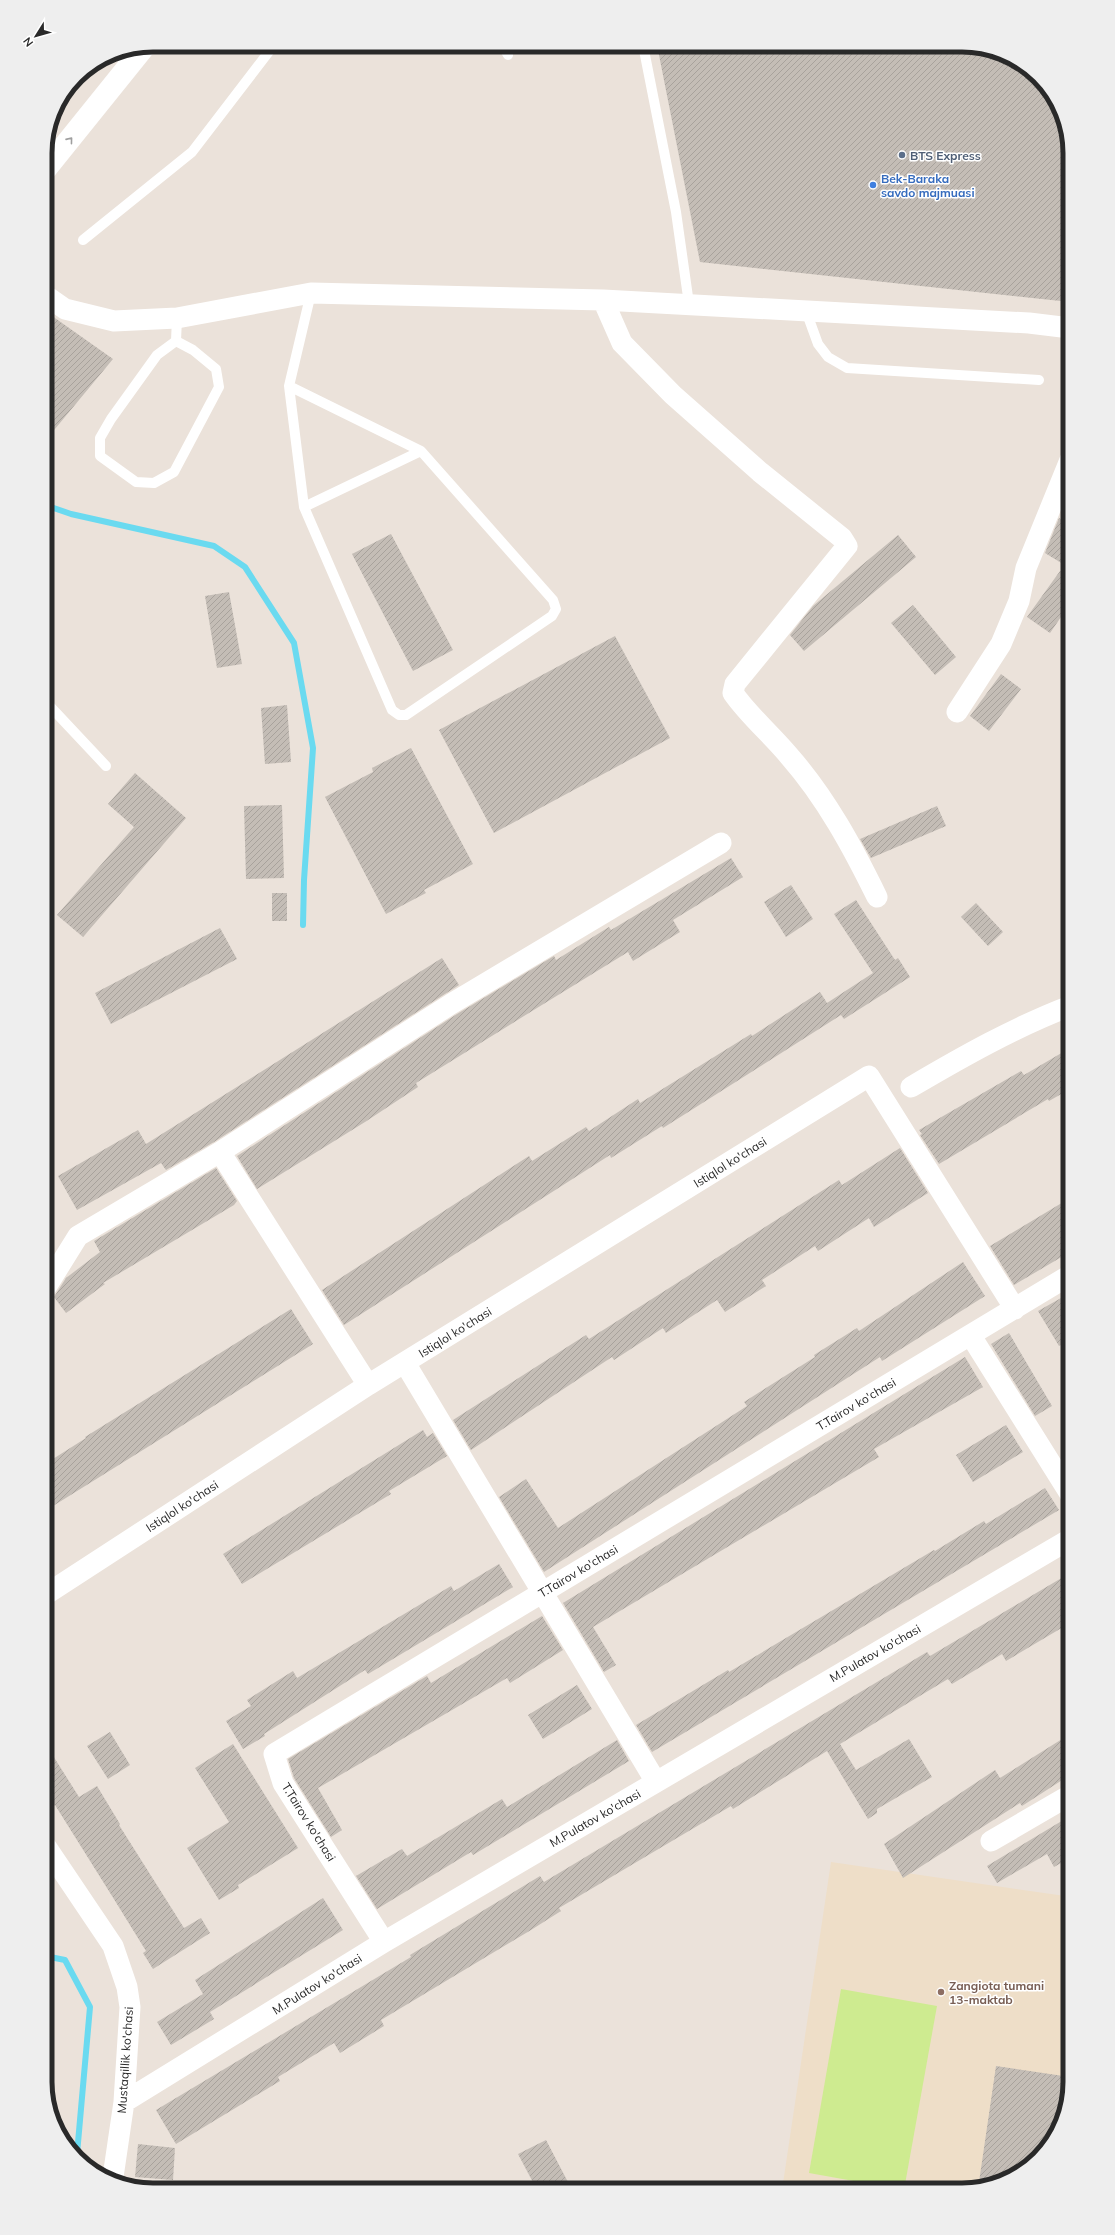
<svg xmlns="http://www.w3.org/2000/svg" width="1115" height="2235" font-family="Mulish,sans-serif">
	<defs>
		<pattern id="building-hatch" width="6" height="6" patternUnits="userSpaceOnUse"><rect width="6" height="6" fill="#c4bdb6"/><path d="M-1 1l2-2M0 6l6-6M5 7l2-2" fill="none" stroke="#a8a29c"/></pattern>
	</defs>
	<rect width="100%" height="100%" fill="#ebe2da"/>
	<path fill="#eedec8" d="M831,1862L1065,1896L1070,1902V2082L1052,2142L1003,2182L962,2190H782Z"/>
	<path fill="#ceeb90" d="M841,1989L937,2006L904,2190L809,2173Z"/>
	<g fill="none" stroke-linecap="round" stroke-linejoin="round">
		<path stroke="#6adaf0" stroke-width="6" d="M45,505L71,514L214,546L245,567L294,643L313,748L304,880L303,925
			M45,1956L65,1960L90,2007L77,2154"/>
	</g>
	<path fill="url(#building-hatch)" d="M657,45H969L1028,67L1062,112L1070,153V302L700,262Z
		M45,311L113,359L45,441Z
		M1059,518L1070,524V553L1063,564L1045,553Z
		M391,534L453,650L413,671L352,554Z
		M898,535L916,557L804,651L790,635L813,606Z
		M1060,571L1070,578V604L1050,633L1027,617Z
		M229,592L242,664L217,668L205,596Z
		M913,605L956,657L935,675L891,623Z
		M615,636L670,738L494,833L439,730Z
		M1001,674L1021,689L989,731L970,716Z
		M287,705L291,762L265,764L261,708Z
		M411,748L473,864L424,890L426,893L386,914L325,797L373,772L372,768Z
		M135,773L186,818L83,937L57,915L134,827L108,804Z
		M282,805L284,878L246,879L244,806Z
		M937,806L946,826L871,858L860,839Z
		M731,858L743,877L673,920L680,932L633,961L628,952L524,1016L416,1083L418,1087L365,1122L257,1189L237,1156L457,1014L554,956L556,960L609,927L611,930Z
		M791,885L813,919L786,937L764,902Z
		M272,893H287V921H272Z
		M856,900L895,960L898,958L910,977L844,1019L841,1015L663,1128L662,1126L611,1158L610,1155L344,1325L322,1290L529,1156L532,1161L586,1127L589,1131L638,1099L640,1103L751,1034L752,1036L820,992L827,1003L873,973L834,914Z
		M976,903L1003,932L988,946L961,917Z
		M220,928L237,959L111,1024L95,993Z
		M442,958L459,985L214,1142L166,1170L161,1163L77,1210L58,1176L138,1130L146,1144Z
		M1070,1048V1089L1049,1101L1048,1099L939,1164L920,1135L922,1134L919,1130L1021,1071L1024,1075Z
		M900,1148L928,1193L874,1227L869,1218L818,1251L815,1246L762,1280L766,1286L725,1312L717,1300L666,1333L663,1328L614,1360L612,1357L471,1450L453,1420L586,1335L589,1339L839,1180L842,1185Z
		M216,1168L237,1201L234,1205L103,1283L105,1284L66,1313L54,1297L66,1278L100,1252L94,1241Z
		M1070,1198V1252L1014,1285L990,1246Z
		M963,1262L985,1296L882,1361L880,1357L544,1572L499,1497L526,1479L558,1528L747,1406L744,1402L815,1357L814,1355L857,1328L859,1331Z
		M1070,1293V1340L1059,1346L1038,1311Z
		M291,1309L313,1344L45,1511V1464L86,1438L85,1437Z
		M1009,1333L1052,1406L1035,1416L991,1344Z
		M965,1357L983,1387L874,1449L879,1457L593,1627L616,1665L604,1672L563,1603Z
		M1006,1425L1023,1452L973,1482L956,1455Z
		M423,1430L427,1437L433,1433L447,1456L389,1491L391,1494L242,1584L223,1554Z
		M1045,1488L1059,1510L652,1752L636,1725L728,1670L729,1672L934,1550L935,1551L984,1521L986,1524Z
		M499,1564L513,1587L368,1674L365,1670L264,1734L265,1736L243,1749L226,1721L251,1706L247,1700L293,1671L297,1678L451,1586L454,1591Z
		M1070,1573V1623L1006,1661L1002,1654L952,1684L948,1679L840,1744L856,1770L909,1739L932,1777L877,1809V1813L868,1819L827,1751L733,1809L731,1806L559,1908L561,1911L531,1930L381,2020L384,2026L340,2053L334,2043L278,2077L280,2081L176,2144L156,2110L411,1957L410,1955L540,1876L544,1882L927,1652L930,1656Z
		M542,1616L563,1650L510,1683L507,1678L318,1788L342,1830L331,1837L294,1778L288,1759L427,1676L431,1683Z
		M577,1685L592,1709L543,1739L528,1715Z
		M110,1732L130,1765L108,1779L87,1746Z
		M1070,1734V1775L1022,1806L1020,1803L903,1878L884,1844L995,1770L1000,1778Z
		M617,1740L629,1761L473,1855L471,1852L377,1909L356,1876L402,1849L407,1856L502,1799L507,1807Z
		M45,1743L79,1797L97,1786L120,1824L119,1825L184,1928L201,1918L210,1933L153,1969L143,1953L146,1951L112,1896L55,1805L52,1807L45,1797Z
		M233,1744L298,1848L238,1885L239,1888L219,1900L187,1848L229,1822L195,1768Z
		M1070,1816V1858L1054,1867L1047,1854L997,1883L987,1866Z
		M323,1898L343,1930L210,2012L214,2019L171,2045L157,2022L203,1994L195,1980Z
		M996,2066L1070,2077V2082L1052,2142L1003,2182L991,2184L979,2182Z
		M546,2140L569,2184L559,2190H537L518,2154Z
		M138,2144L175,2148L173,2180L135,2177Z"/>
	<g fill="none" stroke-linecap="round" stroke-linejoin="round">
		<path stroke="#fff" stroke-width="10" d="M502,45L508,55
			M643,45L676,212L689,304
			M83,240L192,152L274,45
			M806,311L818,344L828,357L847,368L1039,380
			M176,341L193,350L216,369L219,387L174,472L154,483L136,482L100,456V438L111,419L157,355L176,341L177,318
			M289,386L421,451
			M304,507L421,451L553,600L556,609L552,616L406,715H399L392,710L304,507L289,386L311,293
			M45,701L106,766"/>
		<path stroke="#fff" stroke-width="21" d="M45,295L65,309L114,321L177,318L311,293L603,300L1029,323L1070,328
			M603,300L622,343L673,395L760,472L842,538L847,546L735,684L733,693C749,716 772,735 790,757C826,798 853,848 877,897
			M957,712L1001,644L1019,601L1026,568L1070,460
			M911,1087C962,1057 1015,1027 1070,1006
			M220,1152L368,1385
			M45,1289L78,1236L220,1152L451,1004L721,843
			M971,1336L1070,1494
			M405,1363L656,1782
			M45,1595L368,1385L869,1076L1015,1309
			M991,1841L1070,1795
			M45,1845L113,1946L127,1987L130,2007L124,2102L113,2177
			M384,1942L283,1783L274,1754L1070,1275
			M124,2102L384,1942L1070,1539"/>
		<path stroke="#fff" stroke-width="22" d="M45,170L144,47"/>
	</g>
	<defs><path id="oneway-chevron" d="M-2-3.5L2.5 0L-2 3.5" fill="none" stroke-width="1.6" stroke-linecap="round" stroke-linejoin="round"/></defs>
	<use stroke="#9f9f9f" href="#oneway-chevron" transform="translate(70 140) rotate(-51)"/>
	<circle fill="#5c6f8a" stroke="#fff" stroke-width="1.5" cx="902" cy="155" r="4"/>
	<circle fill="#3f7fe0" stroke="#fff" stroke-width="1.5" cx="873" cy="185" r="4"/>
	<circle fill="#8d6e63" stroke="#fff" stroke-width="1.5" cx="941" cy="1992" r="4"/>
	<g text-anchor="middle" dominant-baseline="central" stroke-width="3" stroke-linejoin="round" paint-order="stroke">
		<g font-size="12" font-weight="bold" fill="#4e5e75" stroke="#fff" text-anchor="start">
			<text x="910" y="155">BTS Express</text>
		</g>
		<g font-size="12" font-weight="bold" fill="#366cbe" stroke="#fff" text-anchor="start">
			<text x="881" y="178">Bek-Baraka<tspan x="881" dy="14">savdo majmuasi</tspan></text>
		</g>
		<g font-size="12" fill="#292929" stroke="#fff">
			<text transform="translate(730 1162) rotate(-32)">Istiqlol ko'chasi</text>
			<text transform="translate(455 1332) rotate(-32)">Istiqlol ko'chasi</text>
			<text transform="translate(856 1404) rotate(-31)">T.Tairov ko'chasi</text>
			<text transform="translate(182 1506) rotate(-33)">Istiqlol ko'chasi</text>
			<text transform="translate(578 1571) rotate(-31)">T.Tairov ko'chasi</text>
			<text transform="translate(875 1653) rotate(-30)">M.Pulatov ko'chasi</text>
			<text transform="translate(595 1818) rotate(-30)">M.Pulatov ko'chasi</text>
			<text transform="translate(309 1822) rotate(58)">T.Tairov ko'chasi</text>
			<text transform="translate(317 1984) rotate(-32)">M.Pulatov ko'chasi</text>
			<text transform="translate(125 2060) rotate(-86)">Mustaqillik ko'chasi</text>
		</g>
		<g font-size="12" font-weight="bold" fill="#785e54" stroke="#fff" text-anchor="start">
			<text x="949" y="1985">Zangiota tumani<tspan x="949" dy="14">13-maktab</tspan></text>
		</g>
	</g>
	<path d="M0 0H1115V2235H0ZM153 52H962A101 101 0 0 1 1063 153V2082A101 101 0 0 1 962 2183H153A101 101 0 0 1 52 2082V153A101 101 0 0 1 153 52Z" fill="#eee" fill-rule="evenodd"/>
	<path fill="none" stroke="#292929" stroke-width="5" d="M153 52H962A101 101 0 0 1 1063 153V2082A101 101 0 0 1 962 2183H153A101 101 0 0 1 52 2082V153A101 101 0 0 1 153 52Z"/>
	<g transform="translate(36 36) rotate(233)" stroke="#ffffff" stroke-width="3" paint-order="stroke">
	<path d="M0-3L7 15L0 10L-7 15Z" fill="#292929"/>
	<text y="-6" font-size="11" font-weight="bold" text-anchor="middle" fill="#292929">N</text>
	</g>
</svg>
